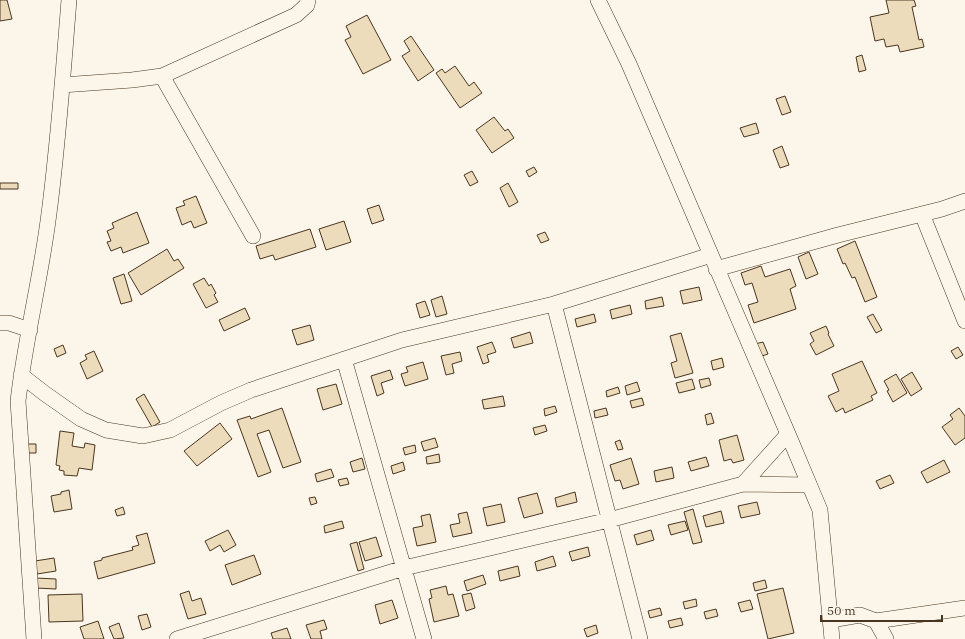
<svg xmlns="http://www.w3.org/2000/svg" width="965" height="639" font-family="'IBM Plex Serif',serif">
	<rect width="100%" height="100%" fill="#fbf6e9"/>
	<path fill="#ecdcbc" stroke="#4a3520" d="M0,0H7L12,19L0,21Z
		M886,0H914L916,6L912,7L919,40L922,39L924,47L900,52L898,45L886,47L884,39L875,41L870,17L889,13Z
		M367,15L391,60L363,74L345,40L351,37L346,26Z
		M411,36L434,70L418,81L402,56L410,51L404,41Z
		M862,55L866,70L859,72L856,57Z
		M455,66L469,86L474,82L482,93L460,108L436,73L442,69L445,73Z
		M785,96L791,112L782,115L776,99Z
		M494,117L505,131L508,129L514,138L492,153L476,130Z
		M756,123L759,133L744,137L740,128Z
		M782,146L789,165L780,168L773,150Z
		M534,167L537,172L529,177L526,171Z
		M472,171L478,182L470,186L464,175Z
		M0,183H18V189H0Z
		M508,183L518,202L509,207L500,188Z
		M196,196L207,223L194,228L191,221L182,225L176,208L185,205L183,201Z
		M379,205L384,220L372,224L367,209Z
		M137,212L149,243L123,253L121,247L111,251L107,242L111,241L107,231L114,228L112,223Z
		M344,221L351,242L326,250L319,229Z
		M310,229L316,247L275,260L273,255L260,259L256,246Z
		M545,232L549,240L541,243L537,235Z
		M855,241L877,297L865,302L855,277L852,278L845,263L843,264L837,249Z
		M167,249L174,261L178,259L184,268L141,295L128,273Z
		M809,252L818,274L806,279L798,257Z
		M761,266L765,277L790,269L796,286L790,289L796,309L754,323L748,305L758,302L752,283L745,285L741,273Z
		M124,274L132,301L121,304L113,278Z
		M204,278L209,286L211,284L216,293L214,295L218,302L206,308L193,284Z
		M699,287L702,300L683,304L680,291Z
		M442,296L447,314L436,317L431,300Z
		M662,297L664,306L646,309L645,301Z
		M425,301L430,315L420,318L416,304Z
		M630,305L632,314L612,319L610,310Z
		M245,308L250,319L224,331L219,320Z
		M594,314L596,322L577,327L575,319Z
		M873,314L882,330L876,333L867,317Z
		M310,325L314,340L297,345L292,330Z
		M826,326L829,333L828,334L834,346L816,355L810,344L814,341L810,333Z
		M530,332L533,343L514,348L511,338Z
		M681,333L693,373L675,378L671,363L677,361L670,336Z
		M492,342L496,352L487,355L489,362L483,364L477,347Z
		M763,342L768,354L759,357L755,344Z
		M63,345L66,353L57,357L54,349Z
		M958,347L963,355L956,359L951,351Z
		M94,351L103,371L87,379L80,363L87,359L85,355Z
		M460,352L462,361L452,364L454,373L446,375L441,356Z
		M722,358L724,367L713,370L711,361Z
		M862,361L877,393L871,396L873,400L845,413L843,408L836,412L828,396L839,391L832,374Z
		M423,362L428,379L405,386L401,374L408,372L406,367Z
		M390,370L393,379L381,383L384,393L377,396L371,376Z
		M912,372L922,389L911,396L901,379Z
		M896,374L907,393L893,402L887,391L889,390L884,381Z
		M709,378L711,385L701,388L699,380Z
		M692,379L695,389L679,393L676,383Z
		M637,382L640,391L627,395L625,386Z
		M336,384L342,404L323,410L317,389Z
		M618,387L620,393L607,397L606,391Z
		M144,394L160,422L152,427L136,399Z
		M503,396L505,406L484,409L482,400Z
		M642,398L644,405L632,408L630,401Z
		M555,406L557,412L545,416L544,409Z
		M282,408L301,462L283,468L269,430L257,434L271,472L258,477L237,420L250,416L251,419Z
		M606,408L608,415L595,418L594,411Z
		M959,408L965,416V438L955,445L942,427L953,419L950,415Z
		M711,413L714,423L707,425L705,415Z
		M220,423L232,439L197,466L184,451Z
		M545,425L547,431L535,435L533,428Z
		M60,431L74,433L72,446L84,448L85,443L95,445L92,470L79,468L77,476L64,475V471L59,470L60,466L56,465Z
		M737,435L744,460L733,463L731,459L724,461L719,440Z
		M435,438L438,447L424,451L421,442Z
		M620,440L623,449L618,450L615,442Z
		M28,444H36V453H28Z
		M415,445L416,452L405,455L403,448Z
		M439,454L440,462L427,464L426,457Z
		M706,457L709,466L691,471L688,462Z
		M362,458L365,469L353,472L350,462Z
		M631,458L639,484L623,489L620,480L615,481L610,465Z
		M944,460L950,472L927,483L921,472Z
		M403,462L405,470L393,474L391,466Z
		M672,467L674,478L656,482L654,471Z
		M331,469L334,477L317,482L315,474Z
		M890,475L894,483L880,489L876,481Z
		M347,478L349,484L340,486L338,480Z
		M69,490L72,509L54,512L51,496L61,494V492Z
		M575,492L577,502L557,507L555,498Z
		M537,493L543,513L524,518L518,498Z
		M315,497L317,503L311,505L309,498Z
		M757,502L760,514L741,518L738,506Z
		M501,504L505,522L487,526L483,508Z
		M123,507L125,514L117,516L115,510Z
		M693,509L702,542L693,544L684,512Z
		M721,511L724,523L706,527L703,516Z
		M467,512L472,533L453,537L450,525L460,523L458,514Z
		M430,514L436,542L417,546L413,528L423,526L421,516Z
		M342,521L344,528L325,533L324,526Z
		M685,521L688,530L671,535L668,525Z
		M228,530L236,545L224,552L220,545L210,551L205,541Z
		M651,530L654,540L637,545L634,535Z
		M147,533L155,563L98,579L94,562L102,560V558L133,550L132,547L139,545L136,536Z
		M376,537L382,556L365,561L359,542Z
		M357,542L364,569L358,571L350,544Z
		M588,547L590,556L572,561L569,552Z
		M254,555L261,574L232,585L225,565Z
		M553,556L556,566L537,571L535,562Z
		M54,558L56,571L37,574L35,561Z
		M518,566L520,576L500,581L498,571Z
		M483,575L486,584L467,591L464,581Z
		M36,578L56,579V589L36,588Z
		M765,580L767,588L755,591L753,583Z
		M446,586L448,595L453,594L459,616L434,622L429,599L432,598L430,590Z
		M783,588L794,633L768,639L757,594Z
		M189,591L192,601L201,598L206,614L188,619L180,594Z
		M471,593L475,608L466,611L462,595Z
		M82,594L83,621L49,622L48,595Z
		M696,599L697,606L685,609L683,602Z
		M392,600L398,618L380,624L375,605Z
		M750,600L753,609L741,612L738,603Z
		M660,608L662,615L650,618L648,611Z
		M716,609L718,616L706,619L704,612Z
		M147,614L151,627L142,630L138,616Z
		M681,618L683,625L670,628L668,621Z
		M324,620L327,629L320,631L322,639H311L306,625Z
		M98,621L104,639H84L80,627Z
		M119,623L124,638L114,639L109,627Z
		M596,625L598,633L587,637L584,629Z
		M287,628L291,639H273L271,633Z"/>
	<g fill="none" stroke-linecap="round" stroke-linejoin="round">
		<g stroke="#4a3520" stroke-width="16">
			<path id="minor" d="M598,0L629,64L788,434L820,510L832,639
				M162,76L296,15L307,5L308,0
				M62,85L132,80L162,76L253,236
				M922,214L965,321
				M716,269L838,235L942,209L965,201
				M554,304L640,639
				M0,323H9L30,330
				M344,359L424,639
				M21,375L44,393L81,419L106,430L143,436L170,430L221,403L251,390L402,340L554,304L711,255
				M743,484L788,434
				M831,620L860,615L876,621L886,639
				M876,621L965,608
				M34,639L18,401C25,341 40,281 48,221C58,148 63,74 69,0
				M177,639L404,568L609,520L743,484L808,485"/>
		</g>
		<use href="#minor" stroke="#fbf6e9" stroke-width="15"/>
	</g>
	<path d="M821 615v6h121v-6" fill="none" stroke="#4a3520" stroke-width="2"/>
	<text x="827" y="615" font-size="12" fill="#4a3520" stroke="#fbf6e9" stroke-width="3" paint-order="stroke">50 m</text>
</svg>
